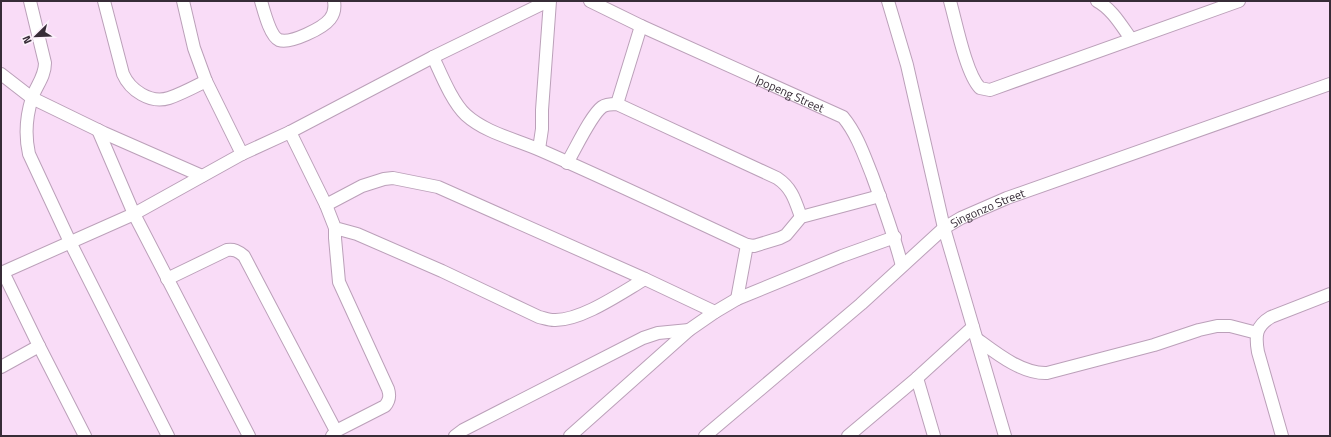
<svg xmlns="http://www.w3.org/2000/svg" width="1331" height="437" font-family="'Titillium Web',sans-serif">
	<rect width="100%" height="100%" fill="#f9dcf7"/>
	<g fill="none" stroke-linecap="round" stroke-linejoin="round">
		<g stroke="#bba0b9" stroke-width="14">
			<g id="minor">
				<path d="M30,1L45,63C45,77 36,86 32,98C26,117 25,136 29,154L70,242L168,436"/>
				<path d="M104,1L123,74C130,90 150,104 169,98C181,94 194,87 206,81"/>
				<path d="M183,1L194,48L206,81L242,154"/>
				<path d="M261,1C264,11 270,36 279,40C291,44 323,28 330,19C334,14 335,7 334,1"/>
				<path id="s1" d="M590,1L641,26L843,117C857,134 864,155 872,175C883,205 894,235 902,266"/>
				<path d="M888,1L907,65L944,228L1005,436"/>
				<path d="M950,1C956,22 966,74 980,88L990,90L1239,1"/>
				<path d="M1097,1C1112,9 1121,25 1131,39"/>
				<path d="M433,57C441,74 452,102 466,115C486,133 515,139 540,150C609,180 678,213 747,245L754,246L780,238L786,235L801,217L880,196"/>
				<path d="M1,74L32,98L104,133L202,176"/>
				<path d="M617,104L641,26"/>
				<path d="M98,130L134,214L249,436"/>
				<path d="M290,132L326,205L335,228L357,234L442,271L539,317C544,318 549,320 554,320C581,321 621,293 645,279"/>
				<path d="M539,149L542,129V110L550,1"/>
				<path d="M567,163C575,150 591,115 602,107C606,104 612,104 617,104L777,178C792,188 795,200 801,217"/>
				<path d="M326,205L362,186L384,179L393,178L438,187L645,279L715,312"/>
				<path d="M3,272L39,346L85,436"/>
				<path d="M1,273L134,214L242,154L290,132L433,57L548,1"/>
				<path d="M167,279L227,250C234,249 238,251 244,256L336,431"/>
				<path d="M737,299L747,245"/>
				<path d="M977,339C996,353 1022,374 1047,373L1154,345L1199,330L1217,326H1230L1257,333"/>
				<path d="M1,367L39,346"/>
				<path d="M917,378L934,436"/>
				<path d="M332,436L336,431L385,406C390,400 390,395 388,389L339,282L335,238V228"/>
				<path d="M455,436L463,430L643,338L658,333L689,330"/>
				<path d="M570,436L689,330L715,312L737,299L842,256L895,237"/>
				<path id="s2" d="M705,436L861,304L944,228L961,218L1007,198L1330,84"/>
				<path d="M848,436L917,378L973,327"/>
				<path d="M1282,436L1258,352C1255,335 1256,326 1271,317L1330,294"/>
			</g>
		</g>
		<use href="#minor" stroke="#fff" stroke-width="12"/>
	</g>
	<g text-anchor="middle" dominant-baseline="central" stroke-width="4" stroke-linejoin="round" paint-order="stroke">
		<g font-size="12" fill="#372c37" stroke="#fcf0fb">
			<text stroke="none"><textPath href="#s1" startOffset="220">Ipopeng Street</textPath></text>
			<text stroke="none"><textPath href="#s2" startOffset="365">Singonzo Street</textPath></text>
		</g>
	</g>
	<rect width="1331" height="437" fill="none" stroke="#372c37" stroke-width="4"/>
	<g transform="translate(36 36) rotate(247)" stroke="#fcf0fb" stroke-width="3" paint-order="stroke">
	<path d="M0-3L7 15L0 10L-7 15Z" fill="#372c37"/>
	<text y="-6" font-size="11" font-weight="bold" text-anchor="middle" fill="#372c37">N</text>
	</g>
</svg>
